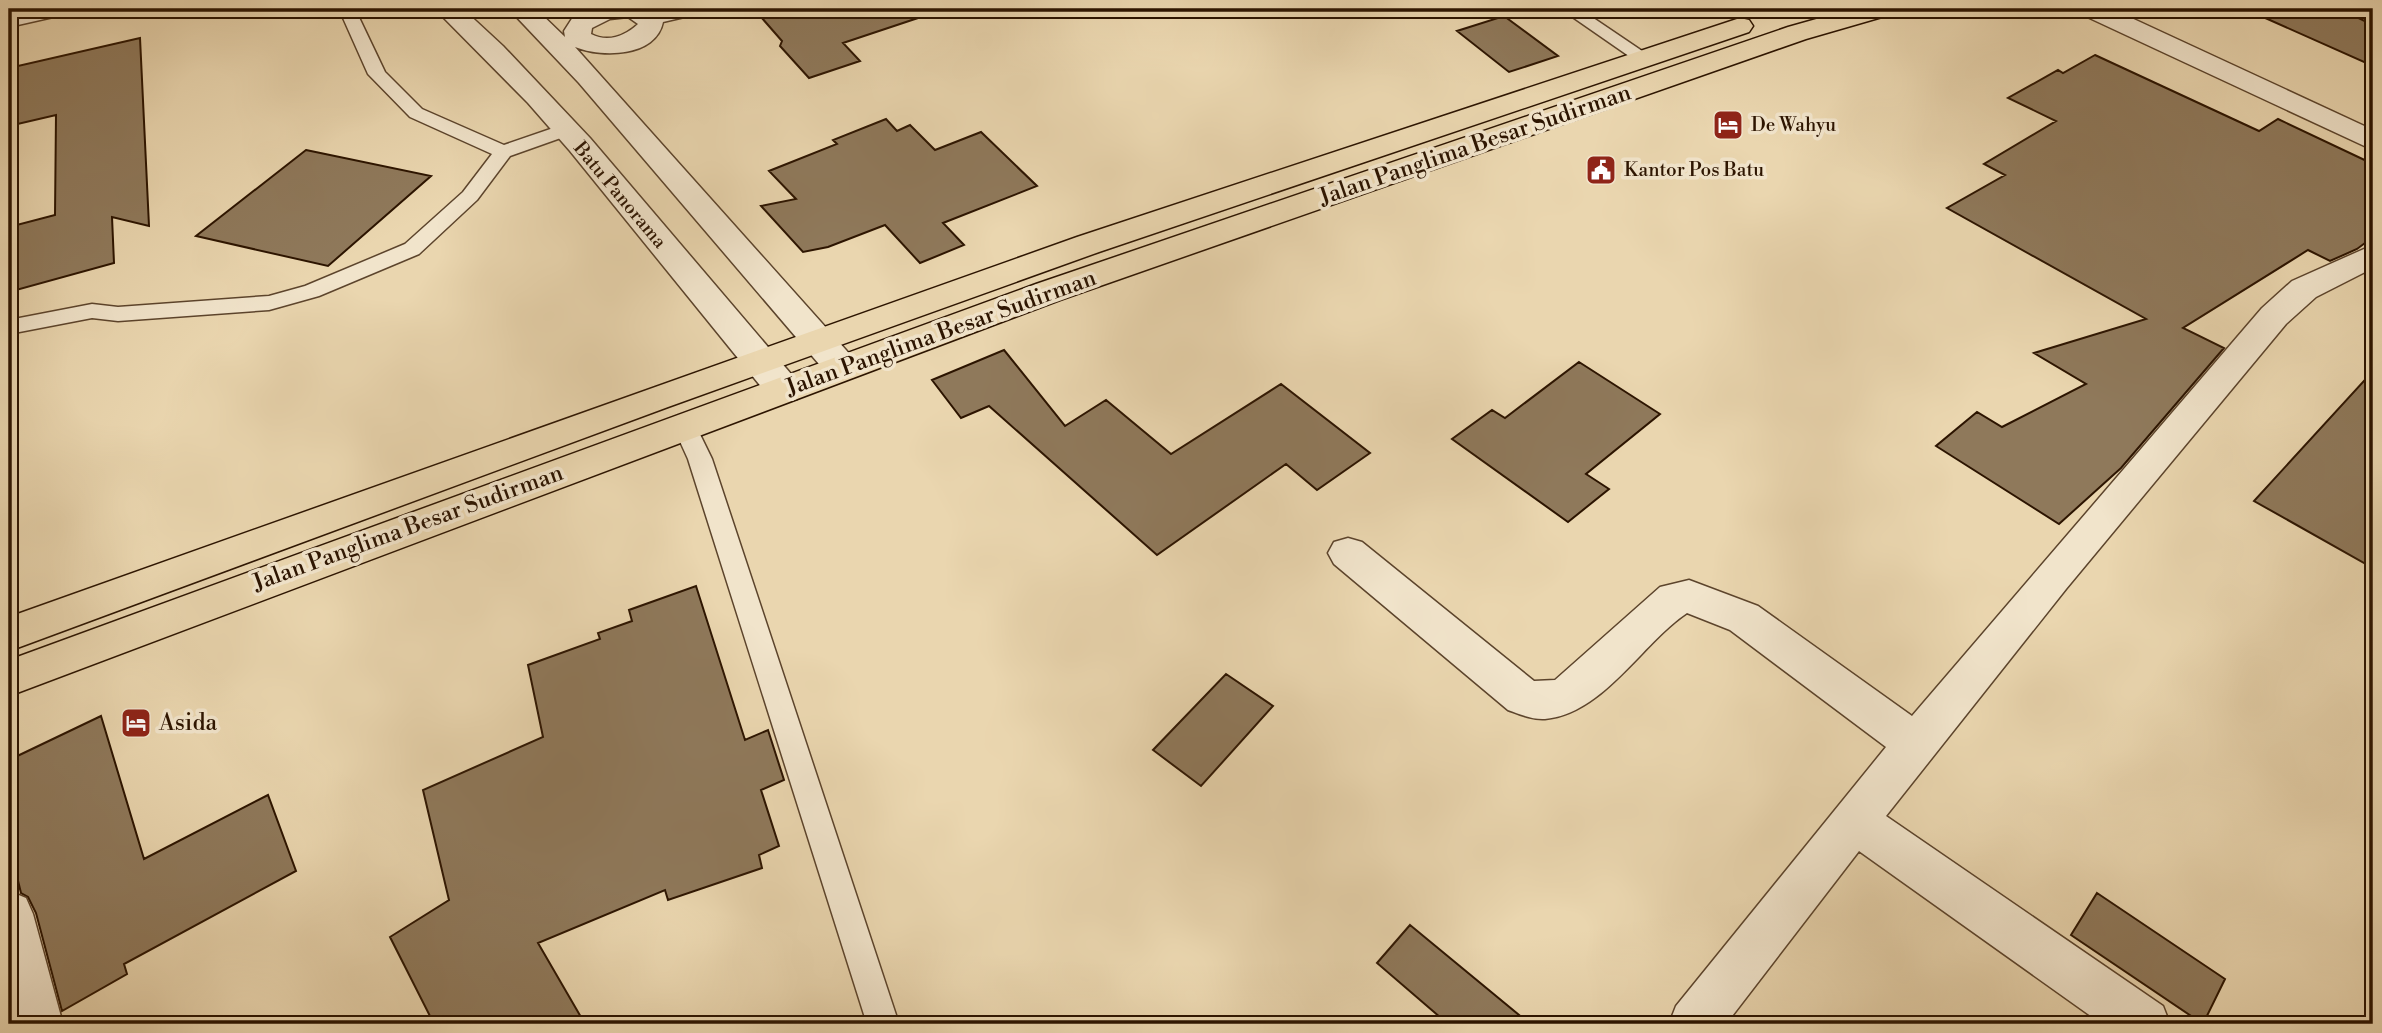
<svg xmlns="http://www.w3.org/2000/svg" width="2382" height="1033" font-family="'Libre Bodoni',serif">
	<rect width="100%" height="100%" fill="#ead6af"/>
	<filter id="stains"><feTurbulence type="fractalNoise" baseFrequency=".00286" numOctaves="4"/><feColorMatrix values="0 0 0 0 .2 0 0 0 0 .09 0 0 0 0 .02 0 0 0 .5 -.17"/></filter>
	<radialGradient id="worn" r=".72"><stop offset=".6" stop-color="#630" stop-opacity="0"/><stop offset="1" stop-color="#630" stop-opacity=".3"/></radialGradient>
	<path fill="#8f795b" stroke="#2c1400" stroke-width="2" d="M754,9H923L924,16L843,43L860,61L809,78L780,46L782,41Z
		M2245,9H2340L2373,25V66Z
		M1504,16L1558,56L1509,72L1457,31Z
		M140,38L149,226L112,217L114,263L9,292V227L55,215L56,115L9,126V68Z
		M2095,55L2259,131L2278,119L2373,164V237L2357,249L2330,261L2308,250L2183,328L2224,348L2121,468L2059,524L1936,446L1977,412L2002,427L2086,384L2034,353L2146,319L1947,208L2005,175L1984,164L2056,121L2008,98L2058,70L2063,73Z
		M886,119L897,131L910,125L935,150L981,132L1037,186L943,223L964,245L920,263L885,225L828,247L803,252L761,206L796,199L769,171L837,144L833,140Z
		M306,150L431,176L328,266L196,236Z
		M1004,350L1065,426L1106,400L1171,454L1281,384L1370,453L1317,490L1286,464L1157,555L989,406L961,418L932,380Z
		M1579,362L1660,414L1586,474L1609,489L1568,522L1452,439L1492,410L1505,418Z
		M2373,371V568L2254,501Z
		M696,586L745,740L768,730L784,780L761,790L779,846L759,855L762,868L668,900L665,890L538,943L585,1024H434L390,937L449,900L423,790L543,737L528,665L600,639L598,633L632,621L629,610Z
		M1226,674L1273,706L1201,786L1153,750Z
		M101,716L144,859L268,795L296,871L124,964L127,974L62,1011L36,913L28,897L21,893L9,844V760Z
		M2097,893L2225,979L2203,1024L2071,935Z
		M1410,925L1530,1024H1448L1377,963Z"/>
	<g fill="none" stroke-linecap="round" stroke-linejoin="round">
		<g stroke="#5c442c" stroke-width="3">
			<path id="service" d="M45,9H73L71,13L9,27V17Z
				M339,9H355L385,72L422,109L504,145L565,124L574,130L572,134L510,156L477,200L419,254L319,296L269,310L118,321L92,318L9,334V320L92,304L118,307L269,296L305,286L405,244L463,192L492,154L410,117L368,74Z
				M1561,9H1580L1651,57L1642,62L1636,61Z
				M685,418L693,420L712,459L899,1024H867L688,459L673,426L677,420Z"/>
		</g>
		<g stroke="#5c442c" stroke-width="3">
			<path id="minor" d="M435,9H463L503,46L590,138L797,381L802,390L797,399L784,402L771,399L570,151L528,103Z
				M509,9H536L565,37L564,31L573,17L590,9H697L693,15L663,22C656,57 602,58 575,47L854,359L859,368L854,377L842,380L830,377L579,83ZM628,17L638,24C625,36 608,43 591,34L592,28L610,19Z
				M2079,9H2112L2373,130V150L2083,15Z
				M2373,245V268L2316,297L2286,324L2066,589L1886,816L2163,1006L2170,1024H2102L1859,851L1726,1024H1669L1676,1006L1886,747L1730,630L1687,613C1642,643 1603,714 1545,719C1533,720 1519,714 1508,710L1334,564L1328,553L1334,542L1348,538L1362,542L1534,681L1555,680L1660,587L1689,580L1758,606L1912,716L2262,308L2292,281Z
				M9,891L26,898L33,914L63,1024H12L9,1009Z"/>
		</g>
		<g stroke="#2c1400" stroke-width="3">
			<path id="primary" d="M1852,9H1893L1889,15L1806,39L1060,300L9,696V660L1036,284L1788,27Z
				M1740,18L1749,20L1753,26L1749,32L1099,252L668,407L9,651V617L1077,237Z"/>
		</g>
		<use href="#service" fill="#f1e4cb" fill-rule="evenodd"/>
		<use href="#minor" fill="#f1e4cb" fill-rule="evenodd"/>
		<use href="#primary" fill="#ead6af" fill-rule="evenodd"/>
	</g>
	<defs>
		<g id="hotel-square" transform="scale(1.575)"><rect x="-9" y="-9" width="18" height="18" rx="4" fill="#8f2418" stroke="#f1e4cb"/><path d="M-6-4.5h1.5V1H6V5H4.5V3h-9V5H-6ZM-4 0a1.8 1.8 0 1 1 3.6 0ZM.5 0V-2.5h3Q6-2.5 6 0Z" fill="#fff"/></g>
		<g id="civic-square" transform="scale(1.575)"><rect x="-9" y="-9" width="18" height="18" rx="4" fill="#8f2418" stroke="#f1e4cb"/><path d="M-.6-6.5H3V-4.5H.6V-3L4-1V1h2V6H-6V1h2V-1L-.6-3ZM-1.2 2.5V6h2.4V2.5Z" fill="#fff"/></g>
	</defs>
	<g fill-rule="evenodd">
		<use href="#hotel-square" x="1728" y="125"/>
		<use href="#civic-square" x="1601" y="170"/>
		<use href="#hotel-square" x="136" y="723"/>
	</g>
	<g text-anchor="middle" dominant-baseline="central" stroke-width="7" stroke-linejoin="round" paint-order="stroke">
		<g font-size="19" fill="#2c1400" stroke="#f1e4cb" text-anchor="start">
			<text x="1751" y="125">De Wahyu</text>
			<text x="1624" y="170">Kantor Pos Batu</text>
		</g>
		<g font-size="19" fill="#2c1400" stroke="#f1e4cb">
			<text transform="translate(620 195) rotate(50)">Batu Panorama</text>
		</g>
		<g font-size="23" fill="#2c1400" stroke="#f1e4cb">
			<text transform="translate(1475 145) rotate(-19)">Jalan Panglima Besar Sudirman</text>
			<text transform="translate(941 333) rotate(-20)">Jalan Panglima Besar Sudirman</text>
			<text transform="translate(408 528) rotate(-20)">Jalan Panglima Besar Sudirman</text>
		</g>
		<g font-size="23" fill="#2c1400" stroke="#f1e4cb" text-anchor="start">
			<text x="159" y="723">Asida</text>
		</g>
	</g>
	<rect width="2382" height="1033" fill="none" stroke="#ead6af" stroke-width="35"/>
	<rect x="10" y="10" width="2361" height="1012" fill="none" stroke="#2c1400" stroke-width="3.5"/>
	<rect x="18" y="18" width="2347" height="998" fill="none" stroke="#2c1400" stroke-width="2"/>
	<rect width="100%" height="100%" filter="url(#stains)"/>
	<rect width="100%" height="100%" fill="url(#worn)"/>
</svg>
